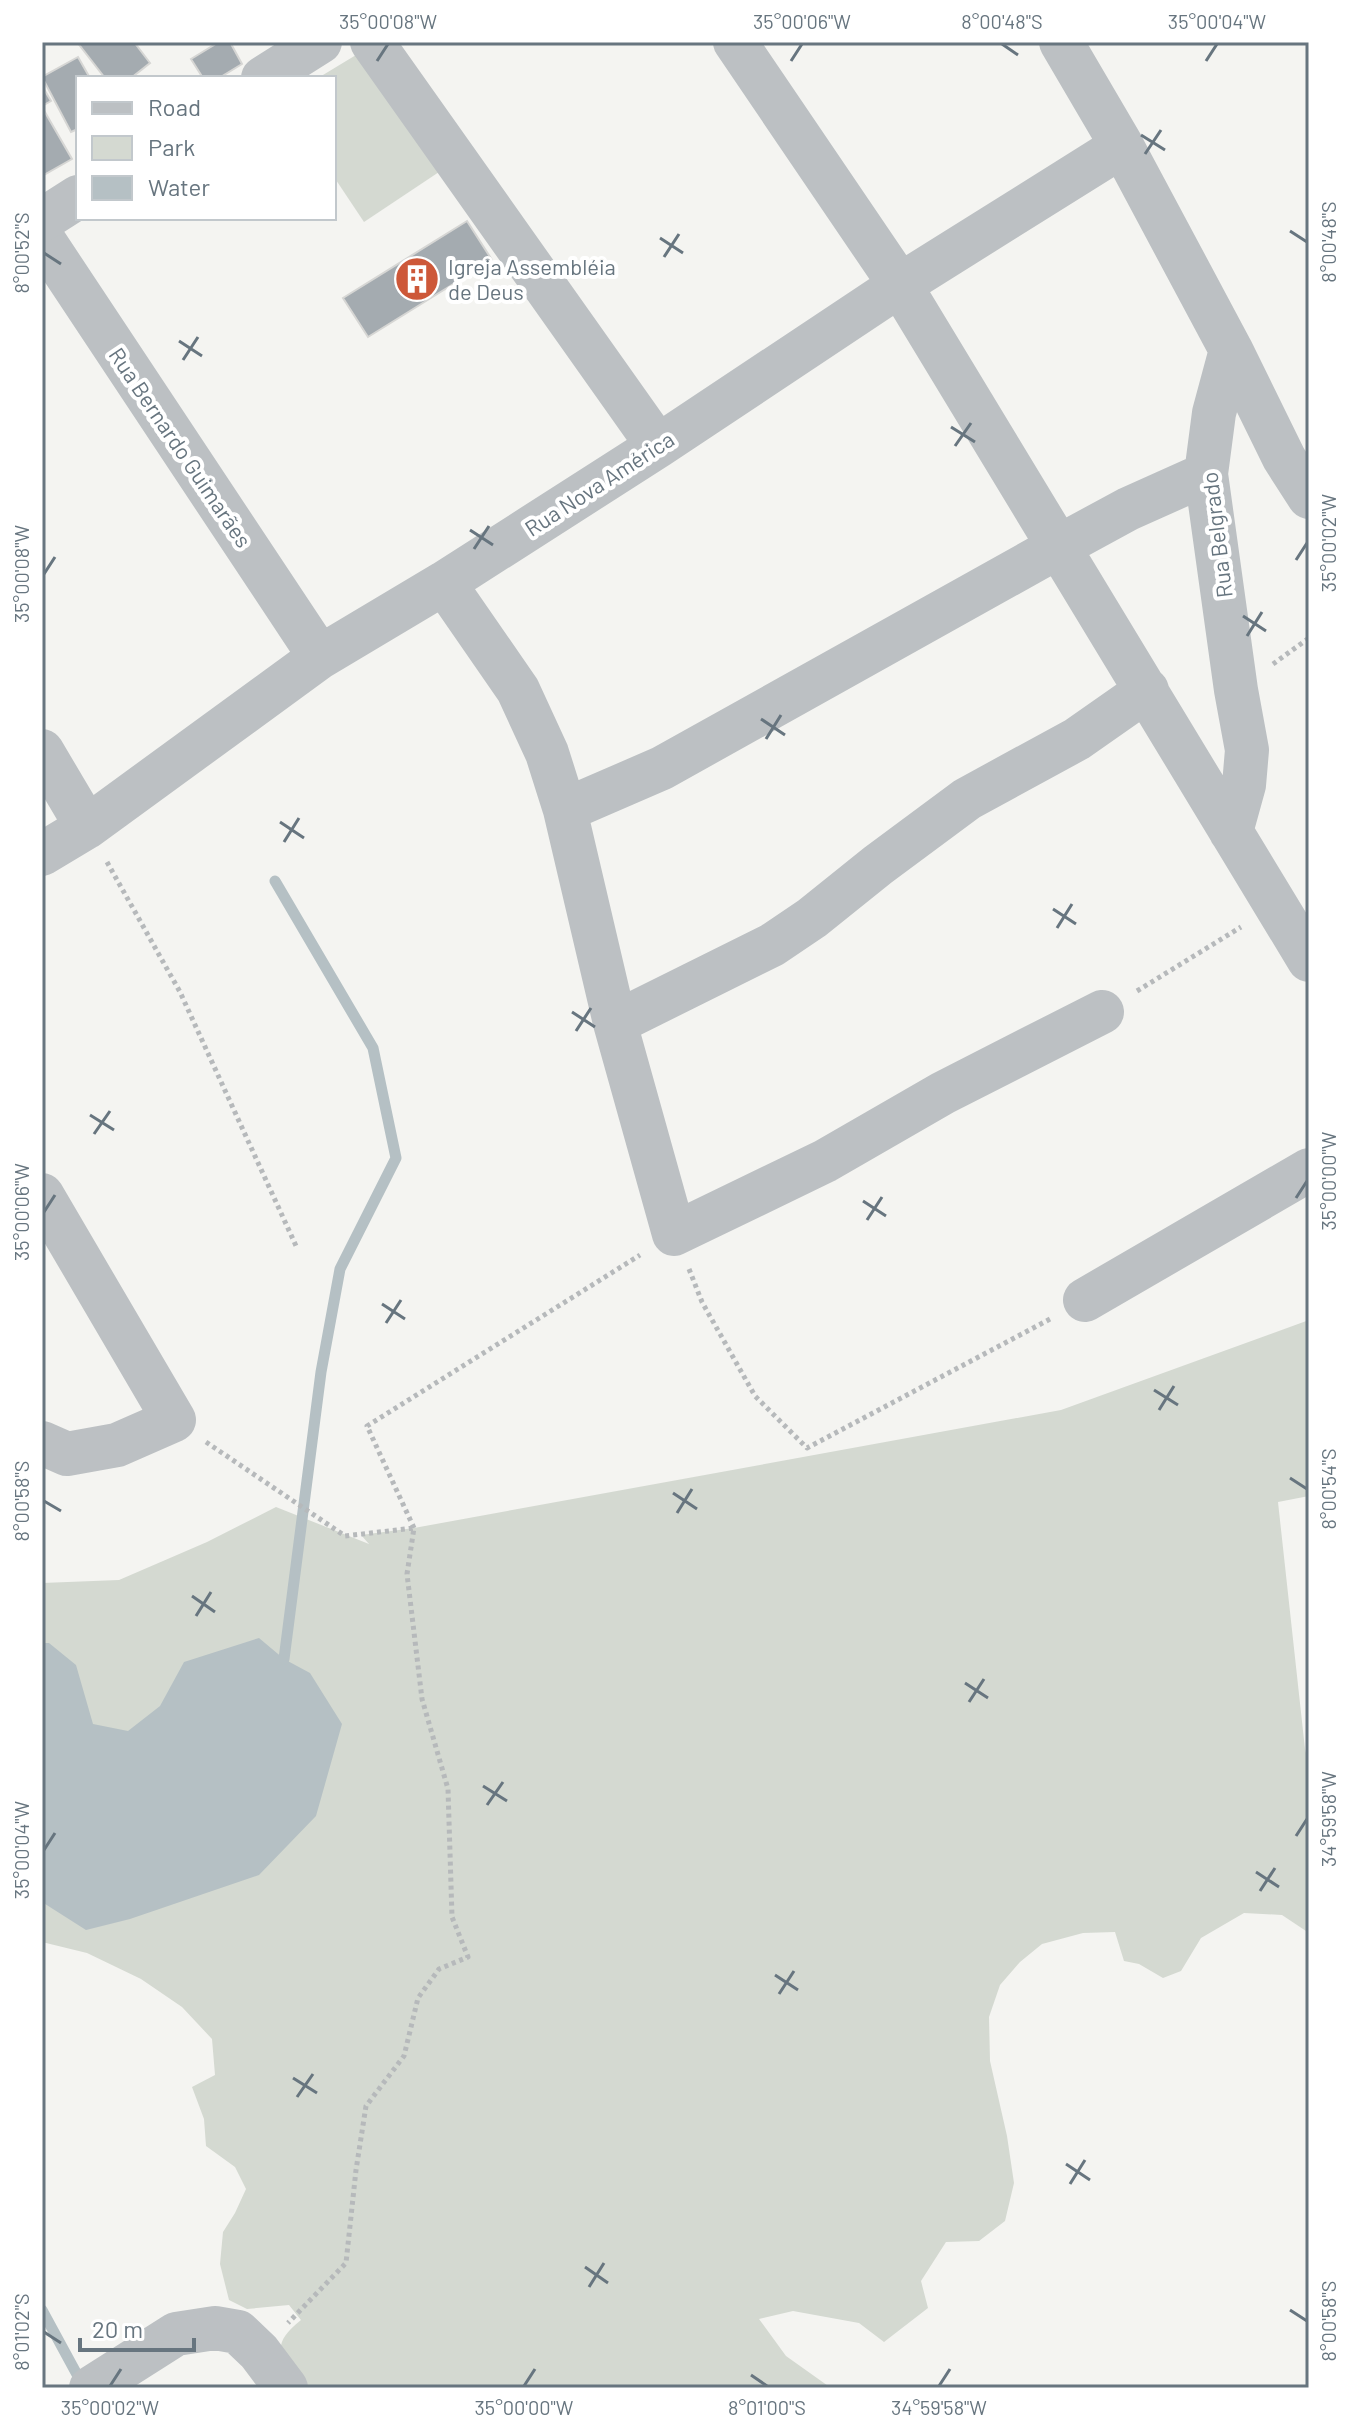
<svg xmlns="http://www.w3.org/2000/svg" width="1351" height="2430" font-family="Barlow,sans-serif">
	<rect width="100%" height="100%" fill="#f4f4f1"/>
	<path fill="#d4d9d1" d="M356,55L442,170L364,222L334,177V78H318Z
		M1309,1320V1496L1278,1502L1305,1749L1309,1765V1933L1282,1915L1244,1913L1201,1938L1181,1971L1163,1978L1139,1964L1124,1961L1115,1932L1083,1933L1042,1944L1020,1962L1000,1985L989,2017L990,2061L1007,2136L1014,2183L1005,2221L979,2241L946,2242L921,2281L928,2308L884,2342L859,2323L793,2311L759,2319L786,2356L831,2388H298C282,2353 268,2347 301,2320L289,2305L247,2309L229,2300L220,2264L223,2232L235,2213L246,2189L235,2167L206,2146L204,2119L192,2087L215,2075L212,2039L182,2007L141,1979L87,1953L42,1942V1583L119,1580L207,1542L276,1507L369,1544L361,1535L414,1528L1061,1410Z"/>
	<path fill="#b5c0c4" d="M259,1638L284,1659L310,1673L342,1724L316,1816L259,1875L130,1919L86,1930L42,1902V1643H49L76,1665L93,1724L128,1731L160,1706L184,1662Z"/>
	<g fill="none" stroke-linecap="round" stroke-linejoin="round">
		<path stroke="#b5c0c4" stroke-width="11" d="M275,881L373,1048L396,1158L340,1269L321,1372L284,1659
			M42,2310L80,2380"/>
	</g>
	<path fill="#a4abb0" stroke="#d6d6d4" stroke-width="2" d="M77,42H134L150,63L131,78H105Z
		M219,42H230L242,64L219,78H203L191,59Z
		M78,57L90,78H78V129L71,132L42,77Z
		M42,86L51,101L42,106Z
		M42,107L72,159L42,176Z
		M467,221L492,260L368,337L343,298Z"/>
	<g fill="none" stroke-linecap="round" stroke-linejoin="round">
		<path stroke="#b6b9bb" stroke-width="5" stroke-dasharray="4 4" stroke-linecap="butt" d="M1273,664L1309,638
			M107,862L180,992L297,1248
			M1137,991L1241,927
			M689,1269L702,1302L755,1396L807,1448L1052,1318
			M206,1442L345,1536L414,1528L407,1574L422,1699L448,1789L452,1917L468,1957L439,1969L418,1998L404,2056L366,2106L356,2170L346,2263L288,2323
			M414,1528L367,1426L640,1255"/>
		<path stroke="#bcc0c3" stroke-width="44" d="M372,42L658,446
			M735,42L900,285L1309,960
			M1061,42L1122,146L1231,350L1214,413L1206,474L1236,690L1247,750L1244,785L1231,832
			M42,238L320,657
			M1231,350L1284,458L1309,497
			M444,583L518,690L547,753L565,810L615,1023L674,1234L825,1161L943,1093L1102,1012
			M42,751L87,827
			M565,810L662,768L1058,547L1128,509L1206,474
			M42,854L87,827L320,657L444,583L658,446L900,285L1122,146
			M615,1023L772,945L812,918L878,865L967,799L1077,739L1147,690
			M42,1195L174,1420L117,1445L67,1454L42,1443
			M1085,1300L1309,1170
			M91,2388L176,2334L215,2328L238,2332L259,2352L286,2388"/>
		<path stroke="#bcc0c3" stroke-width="44" d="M263,78L320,42
			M42,220L78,197"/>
	</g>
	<path fill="none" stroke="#67757f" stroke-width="3" d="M1002,44L1018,55M377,61L388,44M791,61L802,44M1206,61L1217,44M1141,135L1165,150M1145,154L1161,130M1290,231L1307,242M660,238L683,253M44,253L61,264M664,257L679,234M179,341L202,356M183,360L198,337M951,427L975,442M955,446L971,423M470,530L493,545M474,549L489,526M1296,560L1307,543M44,574L55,557M1243,616L1266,631M1247,636L1262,612M761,719L785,735M766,739L781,715M280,822L304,838M284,842L299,818M1053,909L1076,924M1057,928L1072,904M572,1012L595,1027M576,1031L591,1008M90,1115L114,1130M94,1134L110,1111M1296,1198L1307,1181M863,1201L886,1216M44,1212L55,1195M867,1220L882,1197M382,1304L405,1319M386,1323L401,1300M1154,1390L1178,1405M1159,1410L1174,1386M1290,1478L1307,1489M673,1493L697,1509M44,1501L61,1511M677,1513L692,1489M192,1596L215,1612M196,1616L211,1592M965,1683L988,1698M969,1702L984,1679M483,1786L507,1801M487,1805L503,1782M1296,1836L1307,1819M44,1850L55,1833M1256,1872L1279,1887M1260,1891L1275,1868M775,1975L798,1990M779,1994L794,1971M293,2078L317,2093M297,2097L313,2074M1066,2164L1090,2180M1070,2184L1085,2160M585,2267L608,2283M589,2287L604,2263M1290,2310L1307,2321M44,2332L61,2343M751,2375L767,2386M110,2386L121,2369M524,2386L535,2369M939,2386L950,2369"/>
	<defs>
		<g id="building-disc" transform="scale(2.3)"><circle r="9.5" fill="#cd5839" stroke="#fff"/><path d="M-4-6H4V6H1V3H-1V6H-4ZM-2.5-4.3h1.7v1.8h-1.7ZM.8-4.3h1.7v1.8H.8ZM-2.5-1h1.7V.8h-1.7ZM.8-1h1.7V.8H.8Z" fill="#fff"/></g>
	</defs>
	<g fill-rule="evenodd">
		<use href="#building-disc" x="417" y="279"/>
	</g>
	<g text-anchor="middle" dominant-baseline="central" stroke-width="8" stroke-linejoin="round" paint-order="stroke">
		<g font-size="22" fill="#67757f" stroke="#fff" text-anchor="start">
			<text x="448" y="266">Igreja Assembléia<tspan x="448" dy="25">de Deus</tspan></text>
		</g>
		<g font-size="22" fill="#67757f" stroke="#fff">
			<text transform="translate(181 447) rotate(56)">Rua Bernardo Guimarães</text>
			<text transform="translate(599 483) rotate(-33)">Rua Nova América</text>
			<text transform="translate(1216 535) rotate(-97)">Rua Belgrado</text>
		</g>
	</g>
	<rect width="1351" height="2430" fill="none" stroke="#ffffff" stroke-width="88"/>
	<rect x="76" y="76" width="260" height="144" fill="#ffffff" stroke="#c2c8cc" stroke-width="2"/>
	<rect x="92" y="102" width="40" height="12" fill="#bcc0c3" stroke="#c2c8cc" stroke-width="2"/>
	<text x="148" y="116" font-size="24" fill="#67757f">Road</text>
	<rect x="92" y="136" width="40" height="24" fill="#d4d9d1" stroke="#c2c8cc" stroke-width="2"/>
	<text x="148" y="156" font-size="24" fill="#67757f">Park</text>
	<rect x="92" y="176" width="40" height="24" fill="#b5c0c4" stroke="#c2c8cc" stroke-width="2"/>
	<text x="148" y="196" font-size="24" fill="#67757f">Water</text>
	<path d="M80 2338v12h114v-12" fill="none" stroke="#67757f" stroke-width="4"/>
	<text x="92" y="2338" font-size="24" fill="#67757f" stroke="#ffffff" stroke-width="6" paint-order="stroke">20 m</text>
	<rect x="44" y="44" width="1263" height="2342" fill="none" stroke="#67757f" stroke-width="3"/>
	<g font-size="20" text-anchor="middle" fill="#67757f">
		<text x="388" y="29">35°00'08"W</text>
		<text x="802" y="29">35°00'06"W</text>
		<text x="1002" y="29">8°00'48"S</text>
		<text x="1217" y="29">35°00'04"W</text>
		<text transform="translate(1329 242) rotate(-90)" y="7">8°00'48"S</text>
		<text transform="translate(22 253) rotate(-90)" y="7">8°00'52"S</text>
		<text transform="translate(1329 543) rotate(-90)" y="7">35°00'02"W</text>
		<text transform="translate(22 574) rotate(-90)" y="7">35°00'08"W</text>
		<text transform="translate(1329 1181) rotate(-90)" y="7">35°00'00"W</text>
		<text transform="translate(22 1212) rotate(-90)" y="7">35°00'06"W</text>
		<text transform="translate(1329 1489) rotate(-90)" y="7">8°00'54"S</text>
		<text transform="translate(22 1501) rotate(-90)" y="7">8°00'58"S</text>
		<text transform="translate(1329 1819) rotate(-90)" y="7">34°59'58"W</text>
		<text transform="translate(22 1850) rotate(-90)" y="7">35°00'04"W</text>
		<text transform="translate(1329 2321) rotate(-90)" y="7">8°00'58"S</text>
		<text transform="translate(22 2332) rotate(-90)" y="7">8°01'02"S</text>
		<text x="110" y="2415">35°00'02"W</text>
		<text x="524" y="2415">35°00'00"W</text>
		<text x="767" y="2415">8°01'00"S</text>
		<text x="939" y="2415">34°59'58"W</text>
	</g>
</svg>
